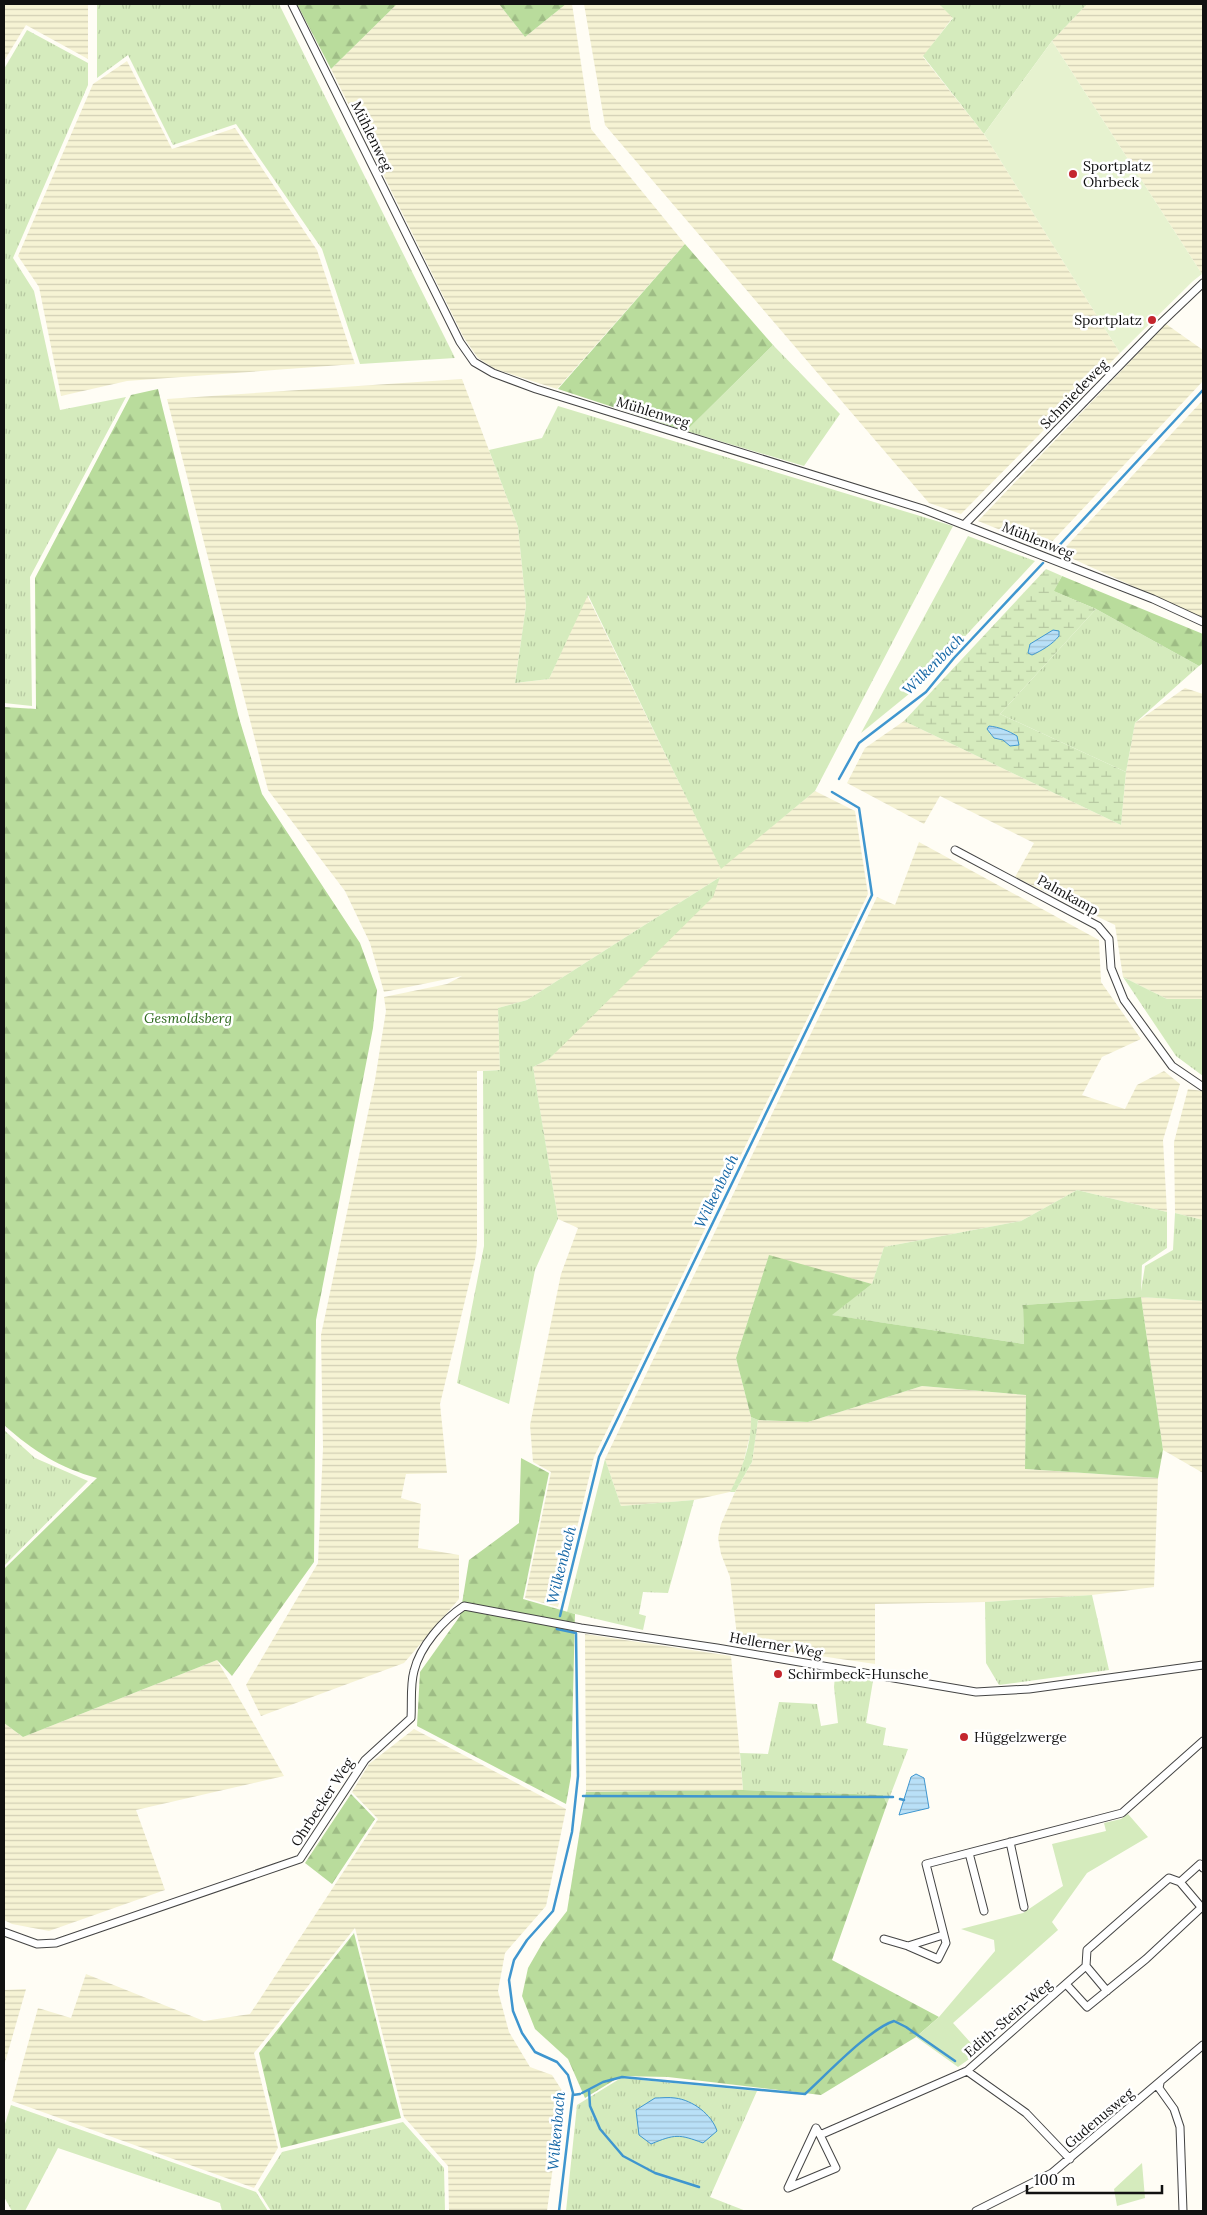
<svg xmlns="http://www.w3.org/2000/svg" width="1207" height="2215" font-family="Lora,serif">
	<defs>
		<pattern id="farmland-rules" width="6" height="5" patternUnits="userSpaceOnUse" patternTransform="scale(1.25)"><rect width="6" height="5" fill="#f6f3d4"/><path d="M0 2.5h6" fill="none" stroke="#d2cfb5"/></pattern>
		<pattern id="grass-tufts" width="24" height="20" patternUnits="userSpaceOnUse" patternTransform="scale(1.25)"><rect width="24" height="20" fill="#d5ebbd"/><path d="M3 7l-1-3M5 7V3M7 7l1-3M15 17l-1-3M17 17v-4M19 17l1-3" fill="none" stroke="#b6c8a1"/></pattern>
		<pattern id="forest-firs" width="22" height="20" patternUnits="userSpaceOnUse" patternTransform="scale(1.25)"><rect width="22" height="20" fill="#b9dc9c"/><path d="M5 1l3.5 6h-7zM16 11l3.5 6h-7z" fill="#9ebc85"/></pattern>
		<pattern id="wetland-marsh" width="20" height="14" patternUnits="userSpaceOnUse" patternTransform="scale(1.25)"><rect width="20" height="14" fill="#d5ebbd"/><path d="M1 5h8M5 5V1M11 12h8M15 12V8" fill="none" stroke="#b6c8a1"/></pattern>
		<pattern id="water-rules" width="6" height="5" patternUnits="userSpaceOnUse" patternTransform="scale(1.25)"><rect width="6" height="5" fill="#b9e0f7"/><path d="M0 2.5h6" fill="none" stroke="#9ebfd3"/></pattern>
	</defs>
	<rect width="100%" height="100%" fill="#fffdf5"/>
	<path fill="url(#farmland-rules)" d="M4,4H88V59L26,25L4,61Z
		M397,4H499L525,37L566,4H572L591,129L685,244L557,389L495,369L478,358L464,338L331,69Z
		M584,4H939L953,17L923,57L984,134L1120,353L961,514L929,503L605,125Z
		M1087,4H1203L1202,274L1052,41Z
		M127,61L172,149L235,128L317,250L355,364L127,381L61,396L39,287L18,256L93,84Z
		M1166,324L1203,350V381L1046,548L978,521Z
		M462,379L518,527L526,606L515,683L549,679L587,595L721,868L815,791L855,811L868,894L594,1457L558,1607L525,1598L551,1472L533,1462L530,1425L561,1274L578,1228L558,1219L533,1067L549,1059L720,877L527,1000L498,1008L500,1070L477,1071V1243L475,1259L440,1404L447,1473L406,1474L401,1498L421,1504L418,1548L459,1555V1599L404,1663L261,1716L246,1685L318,1563L323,1448L321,1335L375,1080L386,1011L384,997L447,984L462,976L384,992L370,943L345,891L268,790L167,399Z
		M1203,400V618L1060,553Z
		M1185,688L1203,694V999H1167L1123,977L1115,925L1015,877L1034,843L940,796L924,824L847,783L865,748L904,721L1121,825L1126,772L1135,723Z
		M919,842L1099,940L1101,982L1141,1039L1102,1057L1082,1095L1125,1109L1137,1085L1164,1071L1180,1084L1163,1140L1167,1212L1077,1190L1021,1221L884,1247L872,1284L769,1256L736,1358L751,1417L752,1427L741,1472L730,1492L694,1500L621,1506L605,1459L877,897L895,905Z
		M1188,1089L1203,1091V1220L1175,1213L1174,1142Z
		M1141,1297L1203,1301V1473L1163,1450Z
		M922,1386L1026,1395L1025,1469L1158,1478L1154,1587L1092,1595L985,1602L875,1604V1664L738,1644L730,1577L721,1554L718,1538L721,1524L735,1492L752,1462L758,1420L808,1422Z
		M585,1634L731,1656L743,1790L586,1792Z
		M217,1660L284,1776L136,1810L165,1890L49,1931L12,1924L4,1920V1723L23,1737Z
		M414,1729L566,1809L546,1906L505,1953L498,1991L509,2032L530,2067L552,2075L563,2092L547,2211H449L448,2166L404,2117L355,1928L254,2053L278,2148L254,2188L12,2101L38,2008L71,2018L86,1974L204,2021L250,2014L378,1819L352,1792L369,1764Z
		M26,1989L4,2066V1990Z"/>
	<path fill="url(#grass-tufts)" d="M97,4H279L455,358L360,364L322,249L236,124L173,145L128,55L97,78Z
		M939,4H1087L1052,41L984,134L923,56L953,18Z
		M27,30L88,63V85L13,258L34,291L60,410L126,397L30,577L32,706L4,703V69Z
		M773,345L840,414L804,466L686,431Z
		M558,406L953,526L815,791L721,869L588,595L549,679L515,683L526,606L518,527L489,450L542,438Z
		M968,536L1035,561L920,685L861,733Z
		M1096,609L1199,666L1135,723L1126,772L1000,714Z
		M720,877L713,897L549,1059L533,1067L558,1219L535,1270L509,1404L457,1383L484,1246L483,1071L500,1070L498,1008L527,1000Z
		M1123,977L1167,999H1203V1076L1176,1056Z
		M1077,1190L1167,1212V1248L1142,1265L1141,1291L1145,1266L1173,1250L1175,1213L1203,1220V1301L1141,1297L1023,1305L1024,1344L831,1315L872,1284L884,1247L1021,1221Z
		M751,1417L758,1420L752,1462L735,1492H730C742,1470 752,1443 751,1417Z
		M4,1430L35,1458L88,1481L4,1566Z
		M605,1459L621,1506L694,1500L668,1593L643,1592L639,1614L646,1616L643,1630L567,1612Z
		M1092,1595L1109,1670L999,1685L986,1663L985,1602Z
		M835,1676L873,1681L866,1723L886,1728L883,1745L908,1749L887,1804L883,1795L743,1790L740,1753L768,1754L779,1702L817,1704L821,1726L838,1723L834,1687Z
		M621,2078L757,2091L710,2197L746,2211H566L577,2105Z
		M11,2105L256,2192L268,2211H222L220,2203L58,2148L25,2211H12L4,2197V2127Z
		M403,2122L444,2168L445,2211H271L258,2190L282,2152Z"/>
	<path fill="url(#forest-firs)" d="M297,4H397L331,69Z
		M499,4H566L525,37Z
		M685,244L773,345L686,431L558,389Z
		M158,389L239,718L262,794L360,943L377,990L373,1028L316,1320L314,1562L232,1676L217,1660L23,1737L4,1723V1569L97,1478C60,1468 33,1451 4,1425V707L36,709L35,578L131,395Z
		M1062,576L1203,634V663L1199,666L1096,609L1053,591Z
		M769,1255L872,1284L832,1315L1024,1344L1023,1305L1141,1297L1163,1450L1158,1478L1025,1469L1026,1395L922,1386L808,1422L758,1420L751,1417L736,1358Z
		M521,1458L549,1473L523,1599L575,1614L571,1776L566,1804L417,1726L420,1672L460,1616L469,1560L519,1523Z
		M743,1790L883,1795L887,1804L832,1960L939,2017L916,2037L821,2095L668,2077L621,2076L585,2098L568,2059L535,2029L522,1996L528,1968L543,1942L567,1911L586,1792Z
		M351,1794L375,1819L332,1884L305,1863Z
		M354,1933L401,2118L281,2148L259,2053Z"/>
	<path fill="url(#wetland-marsh)" d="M1046,569L1062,576L1054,591L1096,609L1000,714L1126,772L1121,825L904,721Z"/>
	<path fill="#d5ebbd" d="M1128,1814L1148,1837L1087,1873L1052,1922L1058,1930L953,2023L979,2052L958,2067L916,2037L939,2017L995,1951L994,1940L961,1929L1023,1913L1063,1886L1052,1844L1106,1831L1104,1823L1121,1819Z
		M1142,2163L1145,2198L1117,2206L1114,2189Z"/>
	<path fill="#e6f2cf" d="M1052,41L1202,274L1193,281L1120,353L984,134Z"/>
	<path fill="url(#water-rules)" stroke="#3f96cf" d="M1053,630L1059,631V636C1053,644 1041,651 1032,655L1028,653L1030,644Z
		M989,726C999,727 1009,731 1017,736L1019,745L1010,746L1003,740L994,738L987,729Z
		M916,1774L924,1778L929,1808L899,1815L911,1777Z
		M655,2098C661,2098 669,2097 675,2098C693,2100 712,2115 717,2131L703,2143C679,2134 675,2134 651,2144L639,2135L636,2110Z"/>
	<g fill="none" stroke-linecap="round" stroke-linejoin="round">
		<path stroke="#3f96cf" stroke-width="2.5" d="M1054,551L1203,390
			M839,779L859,743L926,692L954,658L1043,563
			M560,1616L599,1457L872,895L859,808L832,792
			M557,1629L576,1633L578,1776L572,1832L553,1911L527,1940L514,1960L509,1980L513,2011L522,2033L535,2052L557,2062L568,2075L573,2093L559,2211
			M583,1796L893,1797
			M900,1799L904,1800
			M589,2090L590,2106L600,2129L623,2156L655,2173L699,2187
			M582,2093L603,2082L622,2077L805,2094C826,2075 869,2029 894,2021L906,2027L955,2061
			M573,2095L580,2094"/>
		<g stroke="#444" stroke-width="9">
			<path id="street" d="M292,4L460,342L474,362L493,373L536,389L923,509L1153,599L1203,622
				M965,524L1161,323L1203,283
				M955,850L1098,926L1109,939L1111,968L1124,1000L1172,1066L1203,1087
				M1010,1842L1024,1907
				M969,1853L984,1911
				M1202,1908L1180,1882L1200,1864L1203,1868
				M4,1932L37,1944L56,1943L300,1859L365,1760L411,1718C412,1703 410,1685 414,1671C420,1646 443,1620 464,1606L581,1628L717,1648L976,1692L1029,1689L1203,1665
				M884,1939L908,1946L943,1935
				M908,1946L938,1959L946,1943L926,1864L1122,1813L1203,1741
				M1066,1984L1087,2007L1146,1959L1203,1906
				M1107,1991L1086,1966L1087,1950L1169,1878L1180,1882
				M967,2071L1026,2113L1070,2159
				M1160,2083L1159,2088L1174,2109L1180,2127L1183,2211
				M820,2135L836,2168L788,2188L816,2128L820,2135L967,2071L1086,1966
				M976,2211L1052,2173L1203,2045"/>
		</g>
		<use href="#street" stroke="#fff" stroke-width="7"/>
	</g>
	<g fill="#c4262e" stroke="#fff" stroke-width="2">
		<circle cx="1073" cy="174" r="5"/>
		<circle cx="1152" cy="320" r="5"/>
		<circle cx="778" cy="1674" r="5"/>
		<circle cx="964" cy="1737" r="5"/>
	</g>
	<g text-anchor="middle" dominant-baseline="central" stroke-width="5" stroke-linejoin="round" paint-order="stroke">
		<g font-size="14" fill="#111" stroke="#fff">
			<text transform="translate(372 136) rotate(64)">Mühlenweg</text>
			<text transform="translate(1074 394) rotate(-46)">Schmiedeweg</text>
			<text transform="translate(653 412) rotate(17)">Mühlenweg</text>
			<text transform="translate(1038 540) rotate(22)">Mühlenweg</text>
			<text transform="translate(1068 895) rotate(29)">Palmkamp</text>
			<text transform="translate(776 1645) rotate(10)">Hellerner Weg</text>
			<text transform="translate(322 1802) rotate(-57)">Ohrbecker Weg</text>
			<text transform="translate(1008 2018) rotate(-41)">Edith-Stein-Weg</text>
			<text transform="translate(1099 2118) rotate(-40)">Gudenusweg</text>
		</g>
		<g font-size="14" fill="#111" stroke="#fff" text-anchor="start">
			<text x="1083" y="166">Sportplatz<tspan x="1083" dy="16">Ohrbeck</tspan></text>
			<text x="1142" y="320" text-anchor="end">Sportplatz</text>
			<text x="788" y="1674">Schirmbeck-Hunsche</text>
			<text x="974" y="1737">Hüggelzwerge</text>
		</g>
		<g font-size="14" font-style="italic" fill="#2f6b1f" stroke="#fff">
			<text x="188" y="1018">Gesmoldsberg</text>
		</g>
		<g font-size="15" font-style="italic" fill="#1768a6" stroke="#fff">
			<text transform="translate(933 664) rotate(-45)">Wilkenbach</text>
			<text transform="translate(716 1191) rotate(-64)">Wilkenbach</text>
			<text transform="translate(561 1565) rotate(-76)">Wilkenbach</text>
			<text transform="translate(556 2131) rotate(-85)">Wilkenbach</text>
		</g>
	</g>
	<rect width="1207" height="2215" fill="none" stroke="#111111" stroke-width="10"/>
	<path d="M1027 2185v8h135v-8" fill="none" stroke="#111111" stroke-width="2.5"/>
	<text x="1034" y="2185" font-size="15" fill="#111111" stroke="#ffffff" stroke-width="4" paint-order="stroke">100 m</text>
</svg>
